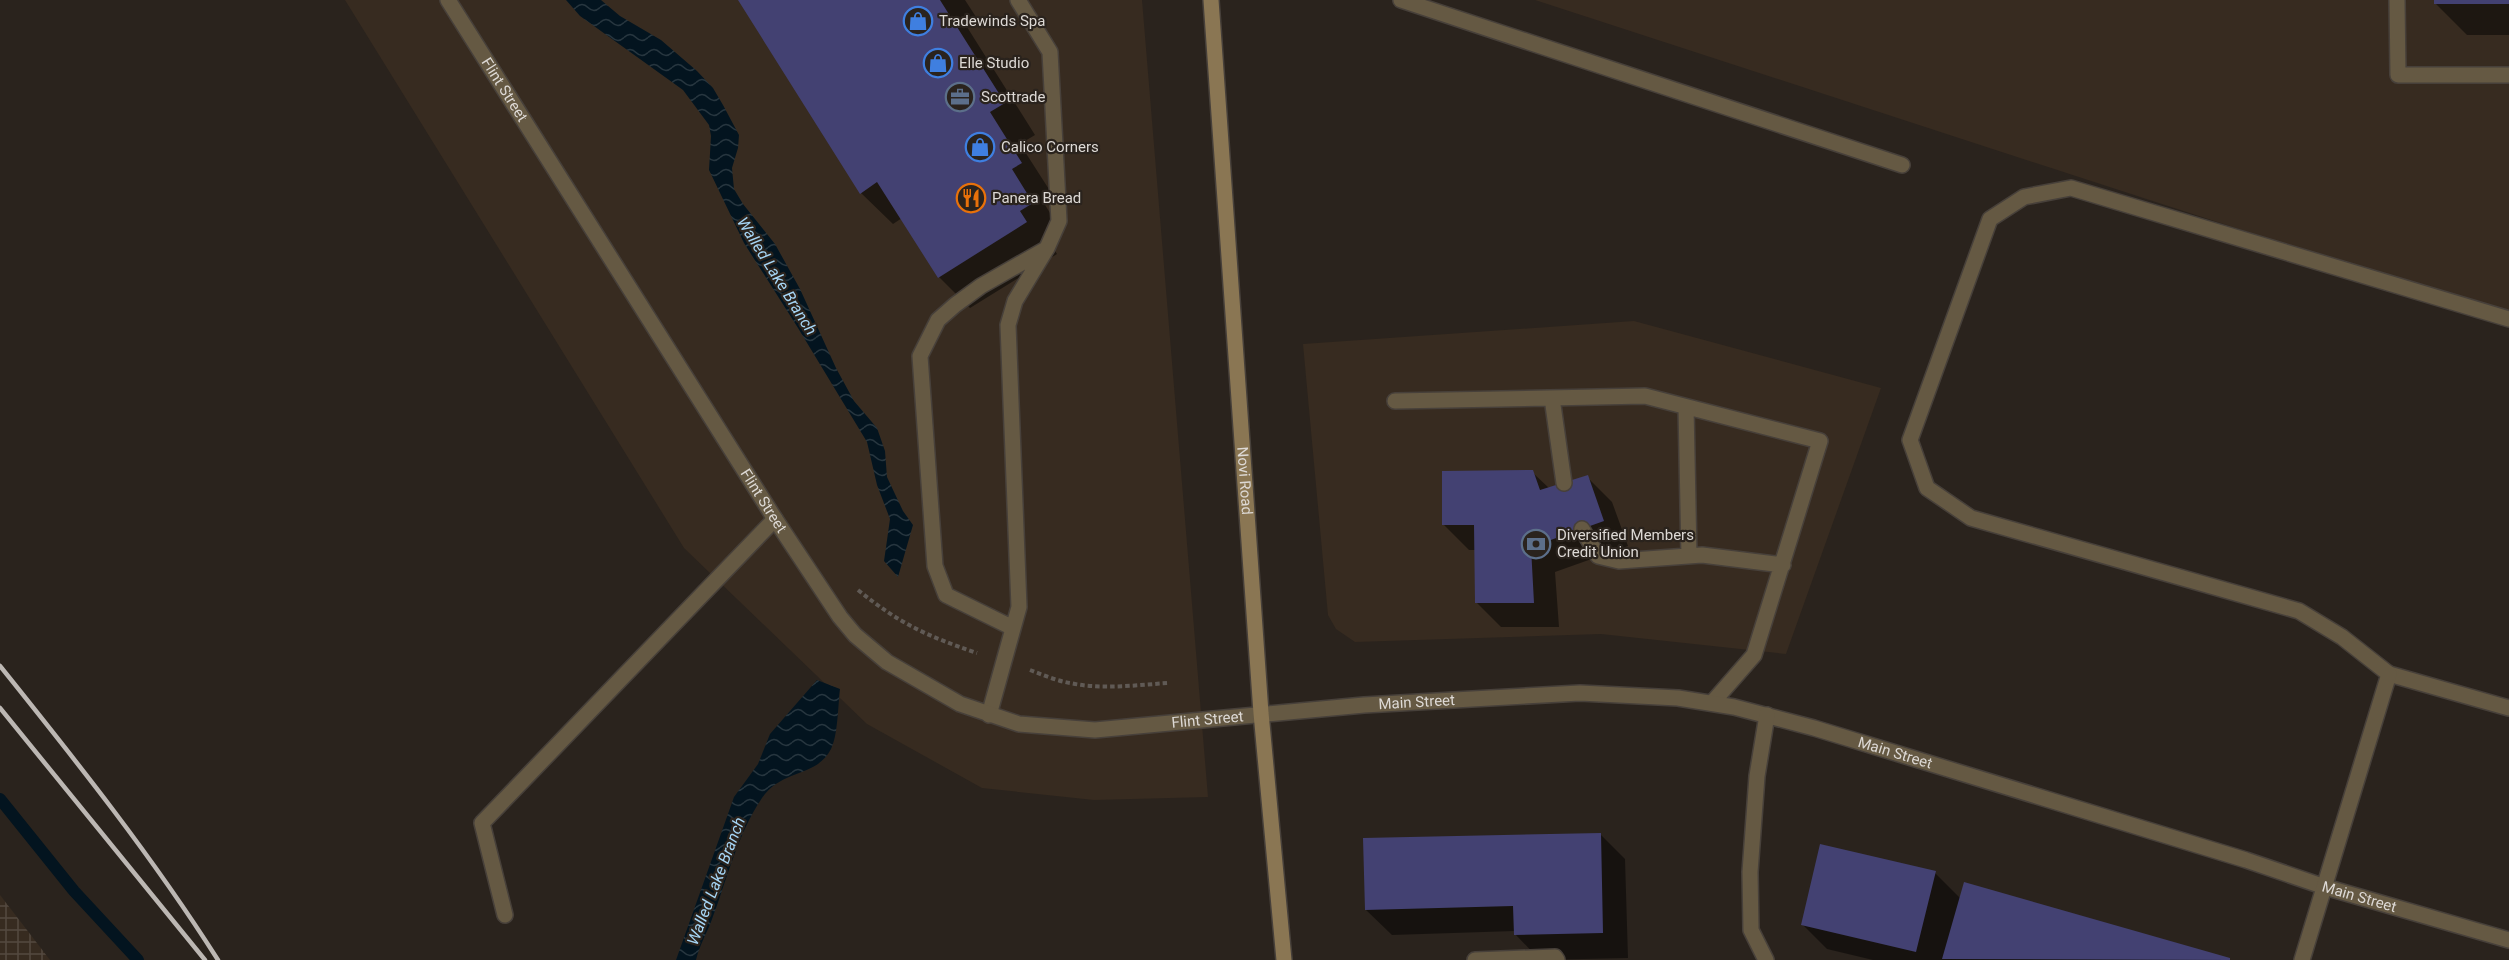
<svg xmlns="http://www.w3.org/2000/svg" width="2509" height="960" font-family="Roboto,sans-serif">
	<defs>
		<pattern id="industrial-grid" width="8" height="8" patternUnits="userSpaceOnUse" patternTransform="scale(1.5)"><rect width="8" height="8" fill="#372b20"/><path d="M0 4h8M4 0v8" fill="none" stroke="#544940"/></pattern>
		<pattern id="water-waves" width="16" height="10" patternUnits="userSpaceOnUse" patternTransform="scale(1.5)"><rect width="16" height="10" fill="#03141f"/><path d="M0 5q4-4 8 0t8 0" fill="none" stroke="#27363f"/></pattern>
	</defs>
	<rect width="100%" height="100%" fill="#2a231d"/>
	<path fill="#372b20" d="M345,0H1142L1208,797L1094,800L982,788L867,724L684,548Z
		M1535,0H2509V317Z
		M1634,321L1881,388L1786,654L1601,634L1355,642L1336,629L1328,615L1303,344Z"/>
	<path fill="url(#industrial-grid)" d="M0,895L50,960H0Z"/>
	<path fill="url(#water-waves)" d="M566,0H601L620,16L661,40L697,71L713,88L723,105L739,135L738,148L732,168L734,189L743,204L775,244L800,289L836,368L854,401L877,428L885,451L887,477L903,511L913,525L898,577L884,561L890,519L877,485L867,442L798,328L744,243L709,170L711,136L709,125L683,90L580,16Z
		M817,680L840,689C838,705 838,736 831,749C816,778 783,768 762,798C737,835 727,880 711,922C706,934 699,947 696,960H676L734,797L758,764L770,734Z"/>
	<path fill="#0007" d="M740,0H965L978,20L967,27L1035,135L1020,144L1052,194L1042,200L1063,234L1050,243L1057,254L970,308L939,277L902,218L893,224L861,193Z
		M2436,0H2509V35H2467L2436,4Z
		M1532,472L1550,489L1587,477L1612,502L1628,546L1555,572L1559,627H1501L1476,602V550H1469L1444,525Z
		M1600,834L1625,859L1628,958L1540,960L1515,934V931L1392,935L1366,910Z
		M1935,873L1961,899L2230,960H1873L1827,949L1802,924Z"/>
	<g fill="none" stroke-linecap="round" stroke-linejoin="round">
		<path stroke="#03141f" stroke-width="12" d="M0,799L74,891L138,960"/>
	</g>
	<path fill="#434172" d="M738,0H940L1005,103L990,112L1022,163L1012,169L1033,203L1020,211L1027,222L938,278L877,182L860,194Z
		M2434,0H2509V4H2434Z
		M1533,470L1540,490L1588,475L1604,521L1531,547L1534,603H1475L1474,525H1442V471Z
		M1601,833L1603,933L1514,935L1513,906L1365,910L1363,838Z
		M1820,844L1936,871L1916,952L1801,925Z
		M1964,882L2230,958V960L1942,959Z"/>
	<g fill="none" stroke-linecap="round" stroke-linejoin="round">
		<g stroke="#47403a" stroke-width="18">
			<path id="service" d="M1401,0L1902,165
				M2397,0L2398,75H2509
				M1552,398L1564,483
				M1395,401L1645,396L1820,441L1754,655L1712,703
				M1686,407L1689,556
				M1582,529L1598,556L1619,561L1702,555L1783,565
				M1013,628L946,595L935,566L920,356L938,320L955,305L981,286L1046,249
				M989,715L1019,607L1008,325L1015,301L1047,248L1059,221L1050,52L1018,0
				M505,915L482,823L775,519
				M1475,960L1555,957L1557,960"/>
		</g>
		<g stroke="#47403a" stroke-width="18">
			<g id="minor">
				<path id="s1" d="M448,0L775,519L840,617L855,635L887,662L960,704L1019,724L1095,730L1364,705L1580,693L1678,698L1734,707L1814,728L2246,860L2325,887L2509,940"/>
				<path d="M2389,674L2509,708"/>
				<path d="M1766,960L1751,930L1750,872L1757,776L1767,715"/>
				<path d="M2302,960L2389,674L2342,637L2299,611L1971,518L1927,488L1910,440L1990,219L2024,197L2071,188L2509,319"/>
			</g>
		</g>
		<g stroke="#47403a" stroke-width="18">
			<g id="secondary">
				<path id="s2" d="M1211,0L1261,713L1284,960"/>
			</g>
		</g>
		<path stroke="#605a55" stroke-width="4" stroke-dasharray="4.5 3" stroke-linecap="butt" d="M858,590C900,624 927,636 977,653
			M1030,670C1043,675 1057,681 1070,683C1102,690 1136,685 1168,683"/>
		<use href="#service" stroke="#655943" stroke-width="15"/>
		<use href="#minor" stroke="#655943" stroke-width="15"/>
		<use href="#secondary" stroke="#8a7653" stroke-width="15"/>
		<path stroke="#bcb7b3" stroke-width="4.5" d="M0,666C77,762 152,856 218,960
			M0,708L205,960"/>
	</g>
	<defs>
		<g id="shop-ring" transform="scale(1.5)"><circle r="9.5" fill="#2a231d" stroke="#3f7fe0" stroke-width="1.5"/><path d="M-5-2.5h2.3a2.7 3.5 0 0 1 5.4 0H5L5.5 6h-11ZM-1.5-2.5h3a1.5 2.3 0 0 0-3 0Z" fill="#3f7fe0"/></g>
		<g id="office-ring" transform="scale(1.5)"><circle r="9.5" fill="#2a231d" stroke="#5c6f8a" stroke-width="1.5"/><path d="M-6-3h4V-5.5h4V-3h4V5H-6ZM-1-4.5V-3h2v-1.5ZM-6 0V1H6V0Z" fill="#5c6f8a"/></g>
		<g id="restaurant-ring" transform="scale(1.5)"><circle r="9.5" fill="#2a231d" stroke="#e8710a" stroke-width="1.5"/><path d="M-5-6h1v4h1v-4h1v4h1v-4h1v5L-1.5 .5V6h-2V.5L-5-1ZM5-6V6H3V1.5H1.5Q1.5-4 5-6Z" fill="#e8710a"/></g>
		<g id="bank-ring" transform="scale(1.5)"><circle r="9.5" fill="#2a231d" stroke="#5c6f8a" stroke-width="1.5"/><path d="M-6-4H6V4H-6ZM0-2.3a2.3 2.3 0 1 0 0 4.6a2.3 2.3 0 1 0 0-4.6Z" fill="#5c6f8a"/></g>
	</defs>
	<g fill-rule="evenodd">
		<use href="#shop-ring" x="918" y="21"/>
		<use href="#shop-ring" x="938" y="63"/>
		<use href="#office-ring" x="960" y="97"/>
		<use href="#shop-ring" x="980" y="147"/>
		<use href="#restaurant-ring" x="971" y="198"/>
		<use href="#bank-ring" x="1536" y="544"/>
	</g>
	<g text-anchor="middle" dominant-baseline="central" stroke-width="4.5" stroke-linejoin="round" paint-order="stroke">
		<g font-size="15" fill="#ddd9d5" stroke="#2a231d" text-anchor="start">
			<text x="939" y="21">Tradewinds Spa</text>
			<text x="959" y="63">Elle Studio</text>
			<text x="981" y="97">Scottrade</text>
			<text x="1001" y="147">Calico Corners</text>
			<text x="992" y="198">Panera Bread</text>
			<text x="1557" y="535">Diversified Members<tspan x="1557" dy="17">Credit Union</tspan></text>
		</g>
		<g font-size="15" fill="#ddd9d5" stroke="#2a231d">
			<text stroke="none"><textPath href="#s1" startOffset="106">Flint Street</textPath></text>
			<text stroke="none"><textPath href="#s2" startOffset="482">Novi Road</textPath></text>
			<text stroke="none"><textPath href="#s1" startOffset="592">Flint Street</textPath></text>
			<text stroke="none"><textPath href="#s1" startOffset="1342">Main Street</textPath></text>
			<text stroke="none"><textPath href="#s1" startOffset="1132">Flint Street</textPath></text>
			<text stroke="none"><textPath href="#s1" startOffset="1828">Main Street</textPath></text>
			<text stroke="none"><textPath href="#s1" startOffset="2314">Main Street</textPath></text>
		</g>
		<g font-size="16" font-style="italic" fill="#a6d6f6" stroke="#2a231d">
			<text transform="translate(777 276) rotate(58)">Walled Lake Branch</text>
			<text transform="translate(716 881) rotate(-69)">Walled Lake Branch</text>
		</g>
	</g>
</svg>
